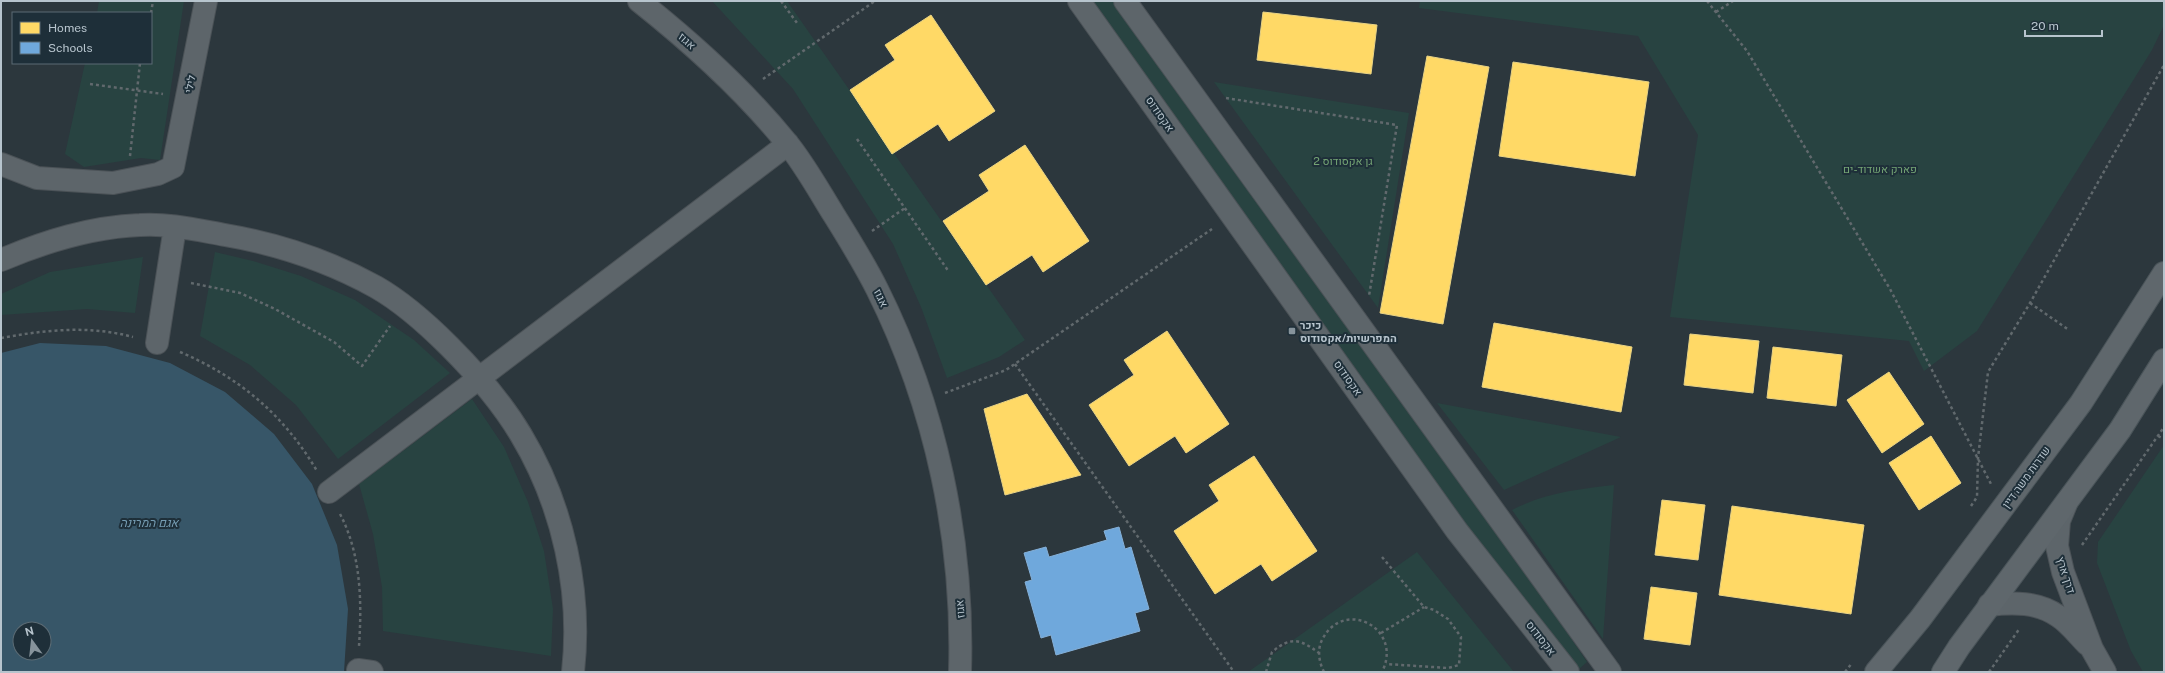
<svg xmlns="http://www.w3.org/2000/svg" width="2165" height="673" font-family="'Public Sans',Heebo,sans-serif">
	<rect width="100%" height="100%" fill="#2c373d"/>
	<path fill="#284341" d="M99,1H184L160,160L141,158L84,167L65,154L85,63H151V13H97Z
		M712,1H787L1025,340L999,357L947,378L921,307L893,244L793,89Z
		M1080,1H1116L1501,534L1587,662L1579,669L1480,551Z
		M1420,1H2164V25L2152,50L1977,331L1924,371L1909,341L1670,317L1698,135L1638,36L1419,8Z
		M1214,82L1409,113L1378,308Z
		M215,252L253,261L301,276L355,300L414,340L450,373L338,459L296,405L250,365L200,336Z
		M143,257L135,313L87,309L1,315V294L50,272Z
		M472,399L504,447L528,502L544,551L553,609L551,656L383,631L382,587L373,534L359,484Z
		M1437,403L1621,437L1504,490Z
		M2164,445V672H2143L2131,651L2097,563L2098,542Z
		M1614,485L1603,639L1512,510C1544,493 1579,489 1614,485Z
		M1417,552L1514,672H1248Z"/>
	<path fill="#375668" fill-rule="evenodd" d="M40,343L106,346L170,363L225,392L274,434L312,484L337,545L348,609L344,672H1V353ZM20,629H44V653H20Z"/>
	<path fill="#ffd966" stroke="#e9d385" d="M1263,12L1377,25L1371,74L1257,60Z
		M931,15L995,111L949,141L938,124L892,154L850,90L895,60L885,45Z
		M1427,56L1489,67L1443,324L1380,313Z
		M1513,62L1649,82L1635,176L1499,156Z
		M1025,145L1089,241L1043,272L1032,255L986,285L943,221L989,191L979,175Z
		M1494,323L1632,347L1621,412L1482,387Z
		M1167,331L1229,424L1186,453L1175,436L1129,466L1089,405L1134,375L1124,360Z
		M1690,334L1759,341L1753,393L1684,385Z
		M1773,347L1842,355L1836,406L1767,398Z
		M1889,372L1924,424L1882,453L1847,400Z
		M1027,394L1081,475L1005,495L984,409Z
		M1931,436L1961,483L1919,510L1889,463Z
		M1254,456L1317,551L1272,581L1261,564L1215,594L1174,531L1219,501L1209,485Z
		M1662,500L1705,505L1698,560L1655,555Z
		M1732,506L1864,525L1851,614L1719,595Z
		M1651,587L1697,593L1690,645L1644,639Z"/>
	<path fill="#6fa8dc" stroke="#85b0d8" d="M1119,527L1125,549L1131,547L1149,609L1135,613L1140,631L1056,655L1051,635L1041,638L1025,582L1032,580L1024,553L1046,547L1049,557L1107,540L1104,531Z"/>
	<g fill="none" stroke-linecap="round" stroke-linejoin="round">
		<g stroke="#4b5257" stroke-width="24">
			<path id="minor" d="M639,1C692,43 744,90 787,143C805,165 819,191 834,215C849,239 864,263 877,289C936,407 964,540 960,672
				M1079,1L1457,531L1568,672
				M1125,1L1610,672
				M1,164L37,178L113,183L158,174L173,167L206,1
				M1,260C46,241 91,227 140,225C168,223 197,230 225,235C278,244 329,261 376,287C404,303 427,324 449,346C475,372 502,403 521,435C563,505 582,591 573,672
				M157,343L175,227
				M329,492L788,144
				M2066,504L2059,521L2057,546L2063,572L2092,649L2105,672
				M1989,605C2013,602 2038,602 2058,616C2069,623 2078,635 2087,644
				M358,670L372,672"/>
		</g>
		<g stroke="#4a5459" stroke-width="24">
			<path id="major" d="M1876,672L1920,619L2081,403L2164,273
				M1943,672L1959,647L2120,430L2164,360"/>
		</g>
		<path stroke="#61696d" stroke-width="2.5" stroke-dasharray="3 3" stroke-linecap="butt" d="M781,1L797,23
			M1707,1L1747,51L1890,289L1991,484
			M1716,12L1733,1
			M151,13L153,1
			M763,79L875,1
			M90,84L163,94
			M1226,98L1397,125L1369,296
			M857,139L949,272
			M130,156L140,63
			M872,231L905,208
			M191,283L240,293L275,309L334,342L362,366L390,326
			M2030,303L2069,330
			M1,338C45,330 89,325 133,337
			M180,352C239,377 284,415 317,471
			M1015,364L1234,672
			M945,393L1006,370L1212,229
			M2158,436L2164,439
			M1971,506L1977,497L1978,458L1988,372L2030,303L2164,65
			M340,514C361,554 362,601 359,646
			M2082,545L2164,427
			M1382,557L1424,607L1434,610L1448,619L1461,637L1459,665L1448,668L1386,664
			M1381,633L1424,607
			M1266,672L1272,652C1291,636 1300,639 1319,653
			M1324,672C1319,662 1317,650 1322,640C1343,597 1404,628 1382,672
			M1845,672L1852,663
			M1989,672L2020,628"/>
		<use href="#minor" stroke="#5d656a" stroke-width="22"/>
		<use href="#major" stroke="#5f676c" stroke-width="22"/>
	</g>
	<rect fill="#86939b" stroke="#1e2f39" stroke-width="1.5" x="1288" y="327" width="8" height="8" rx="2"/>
	<g text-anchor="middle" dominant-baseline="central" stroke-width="4" stroke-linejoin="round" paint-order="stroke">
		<g font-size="11" fill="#b7c4cd" stroke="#1e2f39">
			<text transform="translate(687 41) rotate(42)">אגוז</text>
			<text transform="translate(190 84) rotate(-79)">לילי</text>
			<text transform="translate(1160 114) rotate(55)">אקסודוס</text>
			<text transform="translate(881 298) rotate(65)">אגוז</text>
			<text transform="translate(1348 378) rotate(55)">אקסודוס</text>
			<text transform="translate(2026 477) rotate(-54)">שדרות משה דיין</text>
			<text transform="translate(2066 575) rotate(72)">דרך ארץ</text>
			<text transform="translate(960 609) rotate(-94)">אגוז</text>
			<text transform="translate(1541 638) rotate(52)">אקסודוס</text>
		</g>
		<g font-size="11" fill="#74a474" stroke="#1e2f39">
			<text x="1343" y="161">גן אקסודוס 2</text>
			<text x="1880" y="169">פארק אשדוד-ים</text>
		</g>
		<g font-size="11" font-weight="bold" fill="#b7c4cd" stroke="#1e2f39" text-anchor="start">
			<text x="1300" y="325">כיכר<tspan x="1300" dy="13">המפרשיות/אקסודוס</tspan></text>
		</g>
		<g font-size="12" font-style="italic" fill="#759cb2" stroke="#1e2f39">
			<text x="149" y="523">אגם המרינה</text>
		</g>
	</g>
	<rect width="2165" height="673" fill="none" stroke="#b7c4cd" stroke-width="4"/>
	<rect x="12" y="12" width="140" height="52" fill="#1e2f39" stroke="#5b6b74"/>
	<rect x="20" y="22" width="20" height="12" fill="#ffd966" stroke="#5b6b74"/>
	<text x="48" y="32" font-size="12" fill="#b7c4cd">Homes</text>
	<rect x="20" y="42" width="20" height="12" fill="#6fa8dc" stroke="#5b6b74"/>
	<text x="48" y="52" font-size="12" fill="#b7c4cd">Schools</text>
	<g transform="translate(32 641) rotate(345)"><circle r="19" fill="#1e2f39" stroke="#5b6b74"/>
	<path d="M0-3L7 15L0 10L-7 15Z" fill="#86939b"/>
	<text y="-6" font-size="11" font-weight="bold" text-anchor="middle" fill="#b7c4cd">N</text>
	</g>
	<path d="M2025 30v6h77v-6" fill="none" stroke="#b7c4cd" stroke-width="2"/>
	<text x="2031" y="30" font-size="12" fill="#b7c4cd" stroke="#1e2f39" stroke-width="3" paint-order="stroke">20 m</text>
</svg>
